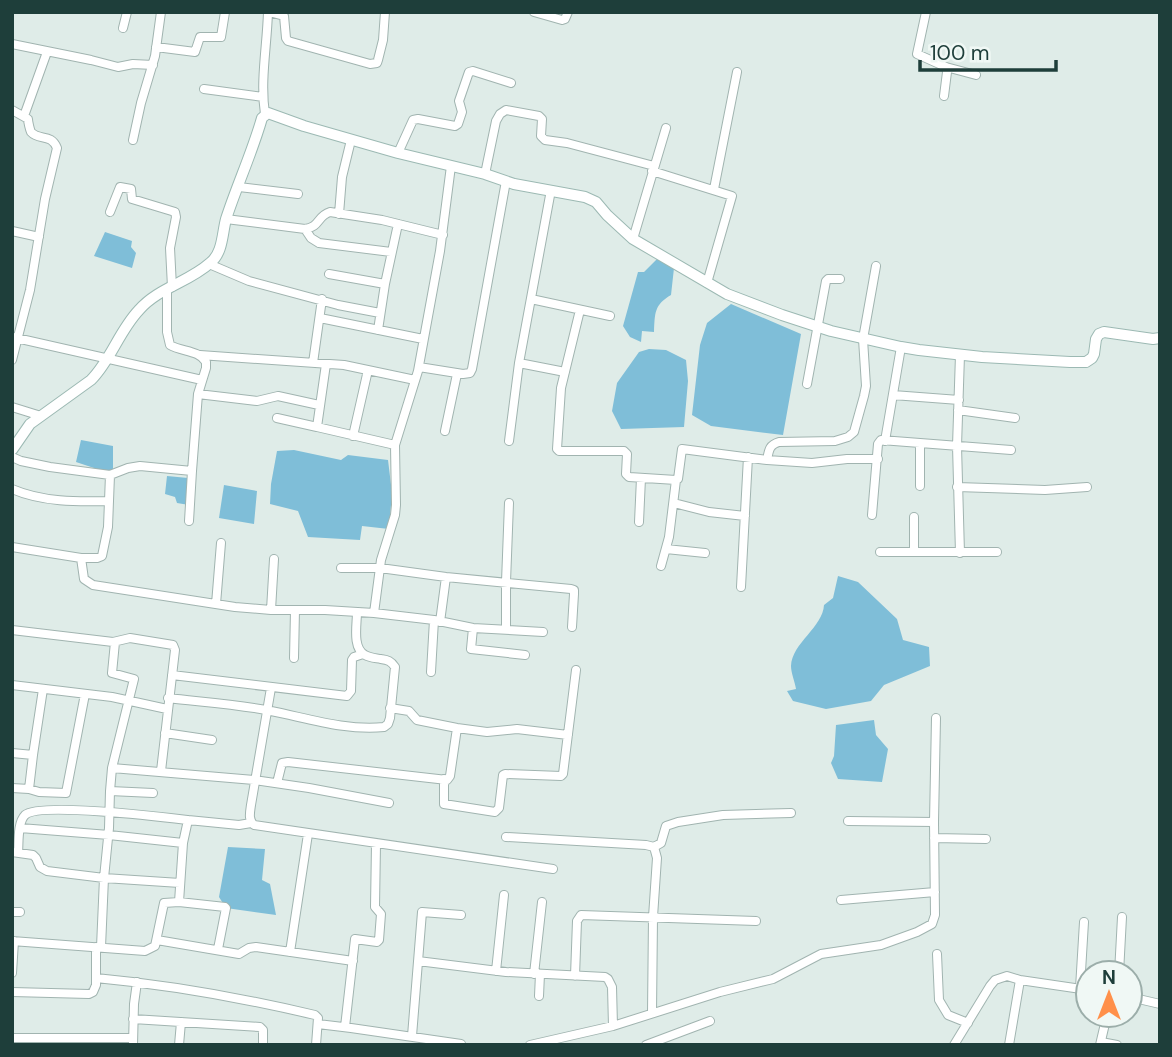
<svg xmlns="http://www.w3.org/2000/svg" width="1172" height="1057" font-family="'DM Sans',sans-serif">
	<rect width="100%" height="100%" fill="#dfece8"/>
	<path fill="#7fbed8" d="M105,232L132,241L131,247L136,253L132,268L94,256Z
		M657,259L674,268L671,295C654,305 655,313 654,332L642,331L641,342L630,337L623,326L638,272H644Z
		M731,304L801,334L783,435L711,426L692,415L700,345L707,323Z
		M649,349L666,350L686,360L688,381L684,427L621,429L612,411L617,383L639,352Z
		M81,440L113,446V470H100L76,462Z
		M294,450L341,460L348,455L388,460L392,493L389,529L362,526L360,540L308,537L298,511L270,504L271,484L277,451Z
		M167,476L188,478L189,505L177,503L175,497L165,494Z
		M224,485L257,491L254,524L219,518Z
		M838,576L858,582L897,619L903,640L929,647L930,666L884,685L871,701L826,709L793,701L787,691L796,689C795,682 791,673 791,666C792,643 823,627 824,605L833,598Z
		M874,720L876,735L888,749L882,782L838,779L831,763L834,756L836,725Z
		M228,847L265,849L262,880L270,884L276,915L226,908L219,897Z"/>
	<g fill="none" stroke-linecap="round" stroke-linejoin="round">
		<g stroke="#a1b4b0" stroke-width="10">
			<path id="street" d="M269,12L284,16L286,38L288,41L370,64L377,63L378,60L383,40L385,12
				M534,12L562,20L565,19L568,12
				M926,12L917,54L946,67L947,72L944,96
				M123,28L127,12
				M12,44L91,60L118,67L133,64L153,65
				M156,47L195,52L200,37H221L225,12
				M946,67L976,75
				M204,89L263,97
				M12,110L28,119C28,122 30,130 31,132C39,141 51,133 57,148L45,199L30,290L12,360
				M265,114C260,81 267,46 268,12
				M24,116L47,52
				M133,140L141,103L155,56L161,12
				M398,153L413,120L418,119L455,126L458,124L462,112L459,101L469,72L473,71L511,83
				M652,171L732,196L707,283
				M485,174L496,121L500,114L506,110L539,116L542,119L541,136L545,140L567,143L654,166
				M239,187L298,194
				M714,189L737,72
				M110,212L120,187L131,189L132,199L175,212L176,217L170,248L172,287
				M339,214L342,177L351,140
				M226,219L305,229C320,227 317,216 330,212L382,220L443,235
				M305,229L311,238L319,243L391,252
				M12,231L39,237
				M633,239L666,128
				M209,264L249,281L338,305L380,313
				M329,274L385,284
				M167,289V332L170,345C182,352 199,350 206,362V368L198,394L192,471
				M531,299L610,316
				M580,310L561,388L557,449L559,451H624L627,454L626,474L629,477L676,480L678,479L682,449L767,460L812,463L847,459H878
				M320,318L423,339
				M378,330L385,284L398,224
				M12,337L202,380
				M200,355L344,365L415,380
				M313,363L322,299
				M519,363L565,372
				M326,364L317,427L395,445
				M419,367L463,374L470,373L472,369L506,181
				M807,384L826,281L828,279H840
				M198,394L257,401L278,396L319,405
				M893,395L959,400
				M12,407L41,416
				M958,410L1015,418
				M277,418L317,427
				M445,431L457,374
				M353,436L368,370
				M509,441L519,363L551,190
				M885,441L901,347
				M920,443V486
				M12,457L21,461L50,467L110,475L128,468L140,466L192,471L189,521
				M767,460C769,450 769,445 779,442L835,441L848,437L854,432L864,396L866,386L863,339L876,266
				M957,487L1045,490L1087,487
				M12,489C42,502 77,502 109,501
				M674,503L709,512L745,516
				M872,515L878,444L881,440L1011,450
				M639,522L641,478
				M12,547L81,558L84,579L93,585L235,607L271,610H325L374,613L434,620L473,628L543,632
				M666,549L705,553
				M880,552H997
				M914,552V517
				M960,553L957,446L960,355
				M81,558H97L102,556L108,527L110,475
				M661,566L669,537L676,480
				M341,568H380L446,577L571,589L574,590V594L572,627
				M741,587L748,457
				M216,604L221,543
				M271,610L274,559
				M374,613L381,560L395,515L396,505L395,445L418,371L440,251L451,166
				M440,622L446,577
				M473,628L471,649L525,655
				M506,629V582L509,503
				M12,630L113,642L130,638L173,645L175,650L161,771
				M294,658L295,610
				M431,672L434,620
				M172,675L347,696L351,691L352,660L354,657L363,654
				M12,685L112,697L167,709
				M271,688L251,805C250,812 248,820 254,825L553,869
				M168,698C202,702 237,704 271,711C307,718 346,731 384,727L388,724L390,718L395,667C391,661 388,660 381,659C376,658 370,658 365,655C352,648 357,625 357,612
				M390,708L409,711L417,720L457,728L487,732L517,729L568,735
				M165,733L212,740
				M12,753L33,755L43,689
				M33,755L29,789L39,792L66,793L85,694
				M112,768L254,780L309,788L389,803
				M444,779V804L495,812L499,808L503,775L505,774L561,776L563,774L576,670
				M277,783L282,763L288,762L447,780L450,776L457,728
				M12,788L29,789
				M110,791L153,793
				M848,821L934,822
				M20,828L109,835L183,843
				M506,837L646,845L654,847L657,858L653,917L652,1013
				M934,838L986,839
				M654,847L661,843L666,826L678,822L723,815L791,813
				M12,852L33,855L36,858L40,867L47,871L104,878L180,883
				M18,853C19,843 17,823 25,815C39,802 163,817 188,820
				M841,900L935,892
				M179,902L183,843L188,820L239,825L251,823
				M12,912H20
				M157,940L239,954L249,948L256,947L353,961
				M12,941L145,951L155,946L164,903L179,902L225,907L226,908L218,949
				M101,947L104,878L109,828L110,791L112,768L134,679L112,673L115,642
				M290,952L308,834
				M937,954L939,1000L948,1015L968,1023
				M418,961L506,972L605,977L608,979L612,987L613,1026
				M496,971L504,895
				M12,973L14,941
				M1119,973L1122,917
				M534,974L542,902
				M575,976L577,921L581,915L756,921
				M96,978C170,985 243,998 315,1015L318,1018L316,1045
				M1080,988L1084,922
				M12,992L89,994L93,992L96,985V947
				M539,996L540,974
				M1130,997L1160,1004
				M133,1019L260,1027L263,1030V1045
				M318,1024L351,1028L461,1044
				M345,1027L355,939L377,942L379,940L381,914L375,907L376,844
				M412,1036L422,912L461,915
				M12,1038H133
				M1101,1042L1117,1045
				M133,1045L134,1004L137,982
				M179,1045L181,1022
				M530,1045L613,1026L720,992L773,979L821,954L881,945L917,932L932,924L935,915L934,822L936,718
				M646,1045L710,1021
				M954,1045L990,986L995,980L1007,976L1020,980L1088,990
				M1009,1045L1020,980
				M1100,1045L1107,1015"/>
		</g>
		<g stroke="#9cb9b3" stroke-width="12">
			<path id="secondary" d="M12,450L30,424L91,380C111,360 119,331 139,310C158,288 189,282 210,263C223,253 222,234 226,219C237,185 252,153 262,118L268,113L304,126L398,153L485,174L514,184L585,197L596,202L607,215L633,239L727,294L782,315L831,331L901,347L919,350L982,357L1070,362H1086L1092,358L1094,354L1096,339L1099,334L1104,332L1153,339L1160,338"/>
		</g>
		<use href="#street" stroke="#fff" stroke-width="8"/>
		<use href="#secondary" stroke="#fff" stroke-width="10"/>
	</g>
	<rect width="1172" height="1057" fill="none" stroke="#1e3e3a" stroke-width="28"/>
	<g transform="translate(1109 994)"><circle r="33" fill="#f0f8f5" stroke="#9caeaa" stroke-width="2"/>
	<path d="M0-5L12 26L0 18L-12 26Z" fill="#ff904a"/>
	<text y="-10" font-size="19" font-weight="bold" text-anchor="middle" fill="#1e3e3a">N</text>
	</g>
	<path d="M920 60v10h136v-10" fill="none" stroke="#1e3e3a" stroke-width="3.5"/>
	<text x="930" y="60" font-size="21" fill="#1e3e3a" stroke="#f0f8f5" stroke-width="5" paint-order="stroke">100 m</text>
</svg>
